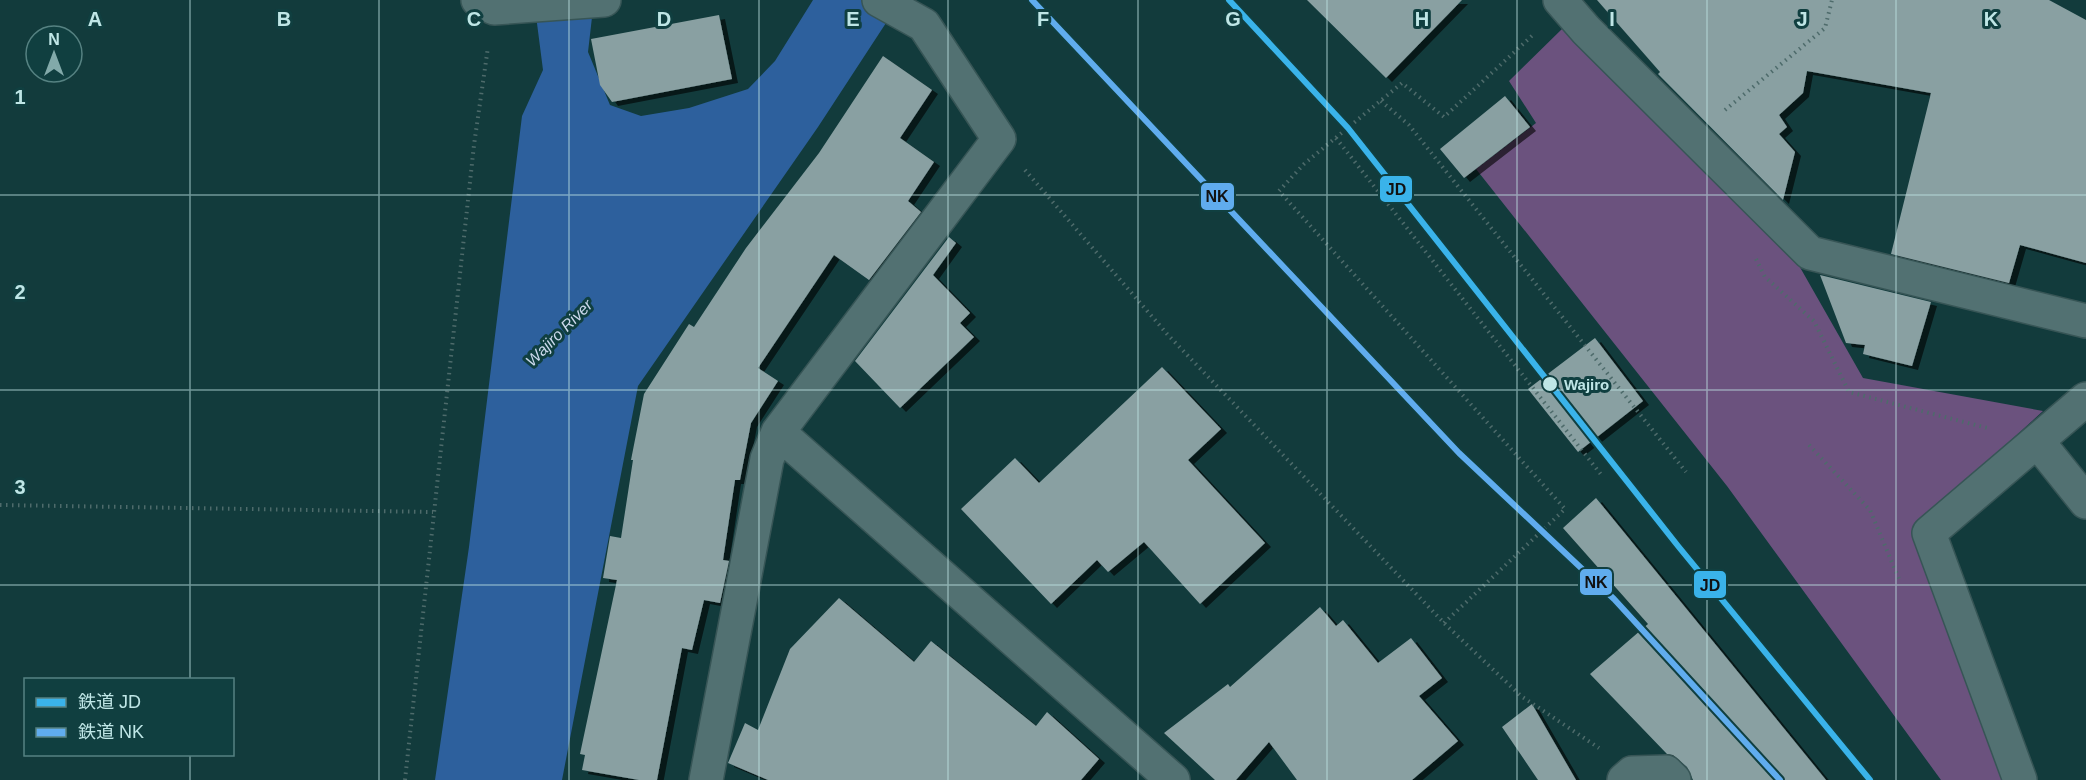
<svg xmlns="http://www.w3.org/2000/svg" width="2086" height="780" font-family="Arial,'Noto Sans JP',sans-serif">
	<defs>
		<filter id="shadow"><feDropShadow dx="6" dy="4" stdDeviation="0" flood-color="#0009"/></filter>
	</defs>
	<rect width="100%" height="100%" fill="#123b3c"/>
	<path fill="#6b527e" d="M1563,28L1797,262L1863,378L2043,411L1913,529L2003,780H1941L1727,486L1476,169L1536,123L1509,81Z"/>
	<path fill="#2d609d" d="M534,0H594L588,52L610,105L641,116L689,108L748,89L775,61L813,0H901L818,127L638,386L562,780H435L469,547L522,116L543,70Z"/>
	<path fill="#89a0a2" filter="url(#shadow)" d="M1307,0H1462L1386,78Z
		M1597,0H2049L2086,20V263L2020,245L2009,283L1891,254L1931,93L1807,71L1803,93L1779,115L1787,127L1779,134L1795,152L1783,200L1658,74L1660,72Z
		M719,15L732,79L612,102L600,85L591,39Z
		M883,56L932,90L900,138L934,162L908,201L921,212L869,280L834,255L758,368L778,381L751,423L740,480H735L723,560L729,561L720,603L704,600L692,650L682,648L657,780H639L582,770L585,755L580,754L617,580L603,578L610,536L621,538L633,460H631L644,394L689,324L694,327L746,248L819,153Z
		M1505,96L1530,127L1464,178L1440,149Z
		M949,237L956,243L933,275L970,313L960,323L974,337L900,408L855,361Z
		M1820,275L1931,302L1912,366L1863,354L1865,345L1846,343Z
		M1595,338L1643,401L1578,452L1528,389Z
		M1162,367L1221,429L1188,460L1265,543L1200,604L1144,542L1108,572L1097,560L1051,604L961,509L1015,458L1039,483Z
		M1596,498L1826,780H1693L1687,767L1673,755L1667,754L1590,674L1648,624L1563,528Z
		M839,598L914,662L931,641L1036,726L1047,712L1099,759L1081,780H768L728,763L745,723L758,730L790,649Z
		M1320,607L1336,626L1343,620L1378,663L1411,638L1442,678L1419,696L1458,741L1412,780H1297L1269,742L1236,780H1215L1164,733L1228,684L1230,687Z
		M1532,704L1576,780H1538L1502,727Z"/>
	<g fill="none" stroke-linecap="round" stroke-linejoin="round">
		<g stroke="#375556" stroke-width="36">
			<path id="minor" d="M478,0L494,8L604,0
				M1560,0L1586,30L1810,253L2086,321
				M778,432L1173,780
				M2038,442L2086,502
				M706,780L767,459L778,432L999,139L924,25L879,0
				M1624,780L1632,773L1666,772L1674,780
				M2020,780L1929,533L2086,399"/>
		</g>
		<path stroke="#4e6b6b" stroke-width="4" stroke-dasharray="1.5 4.5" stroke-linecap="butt" d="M1381,101L1409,125L1686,472
			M1725,110L1825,28L1832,0
			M1336,138L1603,477
			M1025,170L1168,335L1446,625L1521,696L1599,748
			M1756,259L1765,277L1814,321L1849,392L1987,428
			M1809,445L1870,510L1899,579
			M0,505L433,512
			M1444,623L1565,509L1279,191L1304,164L1402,83L1444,117L1535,33
			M405,780L474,145L488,47"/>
		<use href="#minor" stroke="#527172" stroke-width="33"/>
		<g stroke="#103f40" stroke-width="10">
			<path id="rail-1" d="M1229,0L1348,128L1678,546L1870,780"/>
		</g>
		<g stroke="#103f40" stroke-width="10">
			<path id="rail-2" d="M1032,0L1459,453L1614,599L1780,780"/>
		</g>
		<use href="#rail-1" stroke="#3ab3ea" stroke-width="6"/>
		<use href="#rail-2" stroke="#60acee" stroke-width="6"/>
	</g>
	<path fill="none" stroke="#bfe6e6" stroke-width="1.5" stroke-opacity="0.55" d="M190,0V680M379,0V780M569,0V780M759,0V780M948,0V780M1138,0V780M1327,0V780M1517,0V780M1707,0V780M1896,0V780M0,195H2086M0,390H2086M0,585H2086M190,754V780"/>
	<circle fill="#bfe6e6" stroke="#103f40" stroke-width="2" cx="1550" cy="384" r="8"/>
	<g text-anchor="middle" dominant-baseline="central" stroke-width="6" stroke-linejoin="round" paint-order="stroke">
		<g font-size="15" font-weight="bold" fill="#bfe6e6" stroke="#103f40" text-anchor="start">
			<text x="1564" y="384">Wajiro</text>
		</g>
		<g font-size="16" font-style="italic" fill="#cbd9ec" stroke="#103f40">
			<text transform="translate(559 333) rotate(-45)">Wajiro River</text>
		</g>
	</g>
	<g font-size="20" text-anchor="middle" font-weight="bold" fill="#bfe6e6" stroke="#103f40" stroke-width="6" stroke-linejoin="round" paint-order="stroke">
		<text x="95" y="26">A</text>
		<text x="284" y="26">B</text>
		<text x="474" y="26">C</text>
		<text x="664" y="26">D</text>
		<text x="853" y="26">E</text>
		<text x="1043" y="26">F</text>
		<text x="1233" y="26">G</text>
		<text x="1422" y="26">H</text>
		<text x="1612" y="26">I</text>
		<text x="1802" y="26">J</text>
		<text x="1991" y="26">K</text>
		<text x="20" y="104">1</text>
		<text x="20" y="299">2</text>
		<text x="20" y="494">3</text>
	</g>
	<g stroke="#103f40" stroke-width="2">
		<rect x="1379" y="175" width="34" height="28" rx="6" fill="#3ab3ea"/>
		<rect x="1200" y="182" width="35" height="29" rx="6" fill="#60acee"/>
		<rect x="1579" y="568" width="34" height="28" rx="6" fill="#60acee"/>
		<rect x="1693" y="570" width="34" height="29" rx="6" fill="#3ab3ea"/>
	</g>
	<g font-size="16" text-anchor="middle" font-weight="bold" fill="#111">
		<text x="1396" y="195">JD</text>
		<text x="1217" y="202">NK</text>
		<text x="1596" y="588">NK</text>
		<text x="1710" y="591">JD</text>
	</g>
	<rect x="24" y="678" width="210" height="78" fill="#103f40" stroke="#568282" stroke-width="1.5"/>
	<rect x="36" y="698" width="30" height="9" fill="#3ab3ea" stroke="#568282" stroke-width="1.5"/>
	<text x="78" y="708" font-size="18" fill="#bfe6e6">鉄道 JD</text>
	<rect x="36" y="728" width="30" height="9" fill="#60acee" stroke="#568282" stroke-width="1.5"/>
	<text x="78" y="738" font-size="18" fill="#bfe6e6">鉄道 NK</text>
	<g transform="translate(54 54)"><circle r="28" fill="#103f40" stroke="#568282" stroke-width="1.5"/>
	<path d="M0-4.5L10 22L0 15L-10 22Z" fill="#82aaaa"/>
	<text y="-9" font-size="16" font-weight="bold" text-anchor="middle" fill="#bfe6e6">N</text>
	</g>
</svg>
